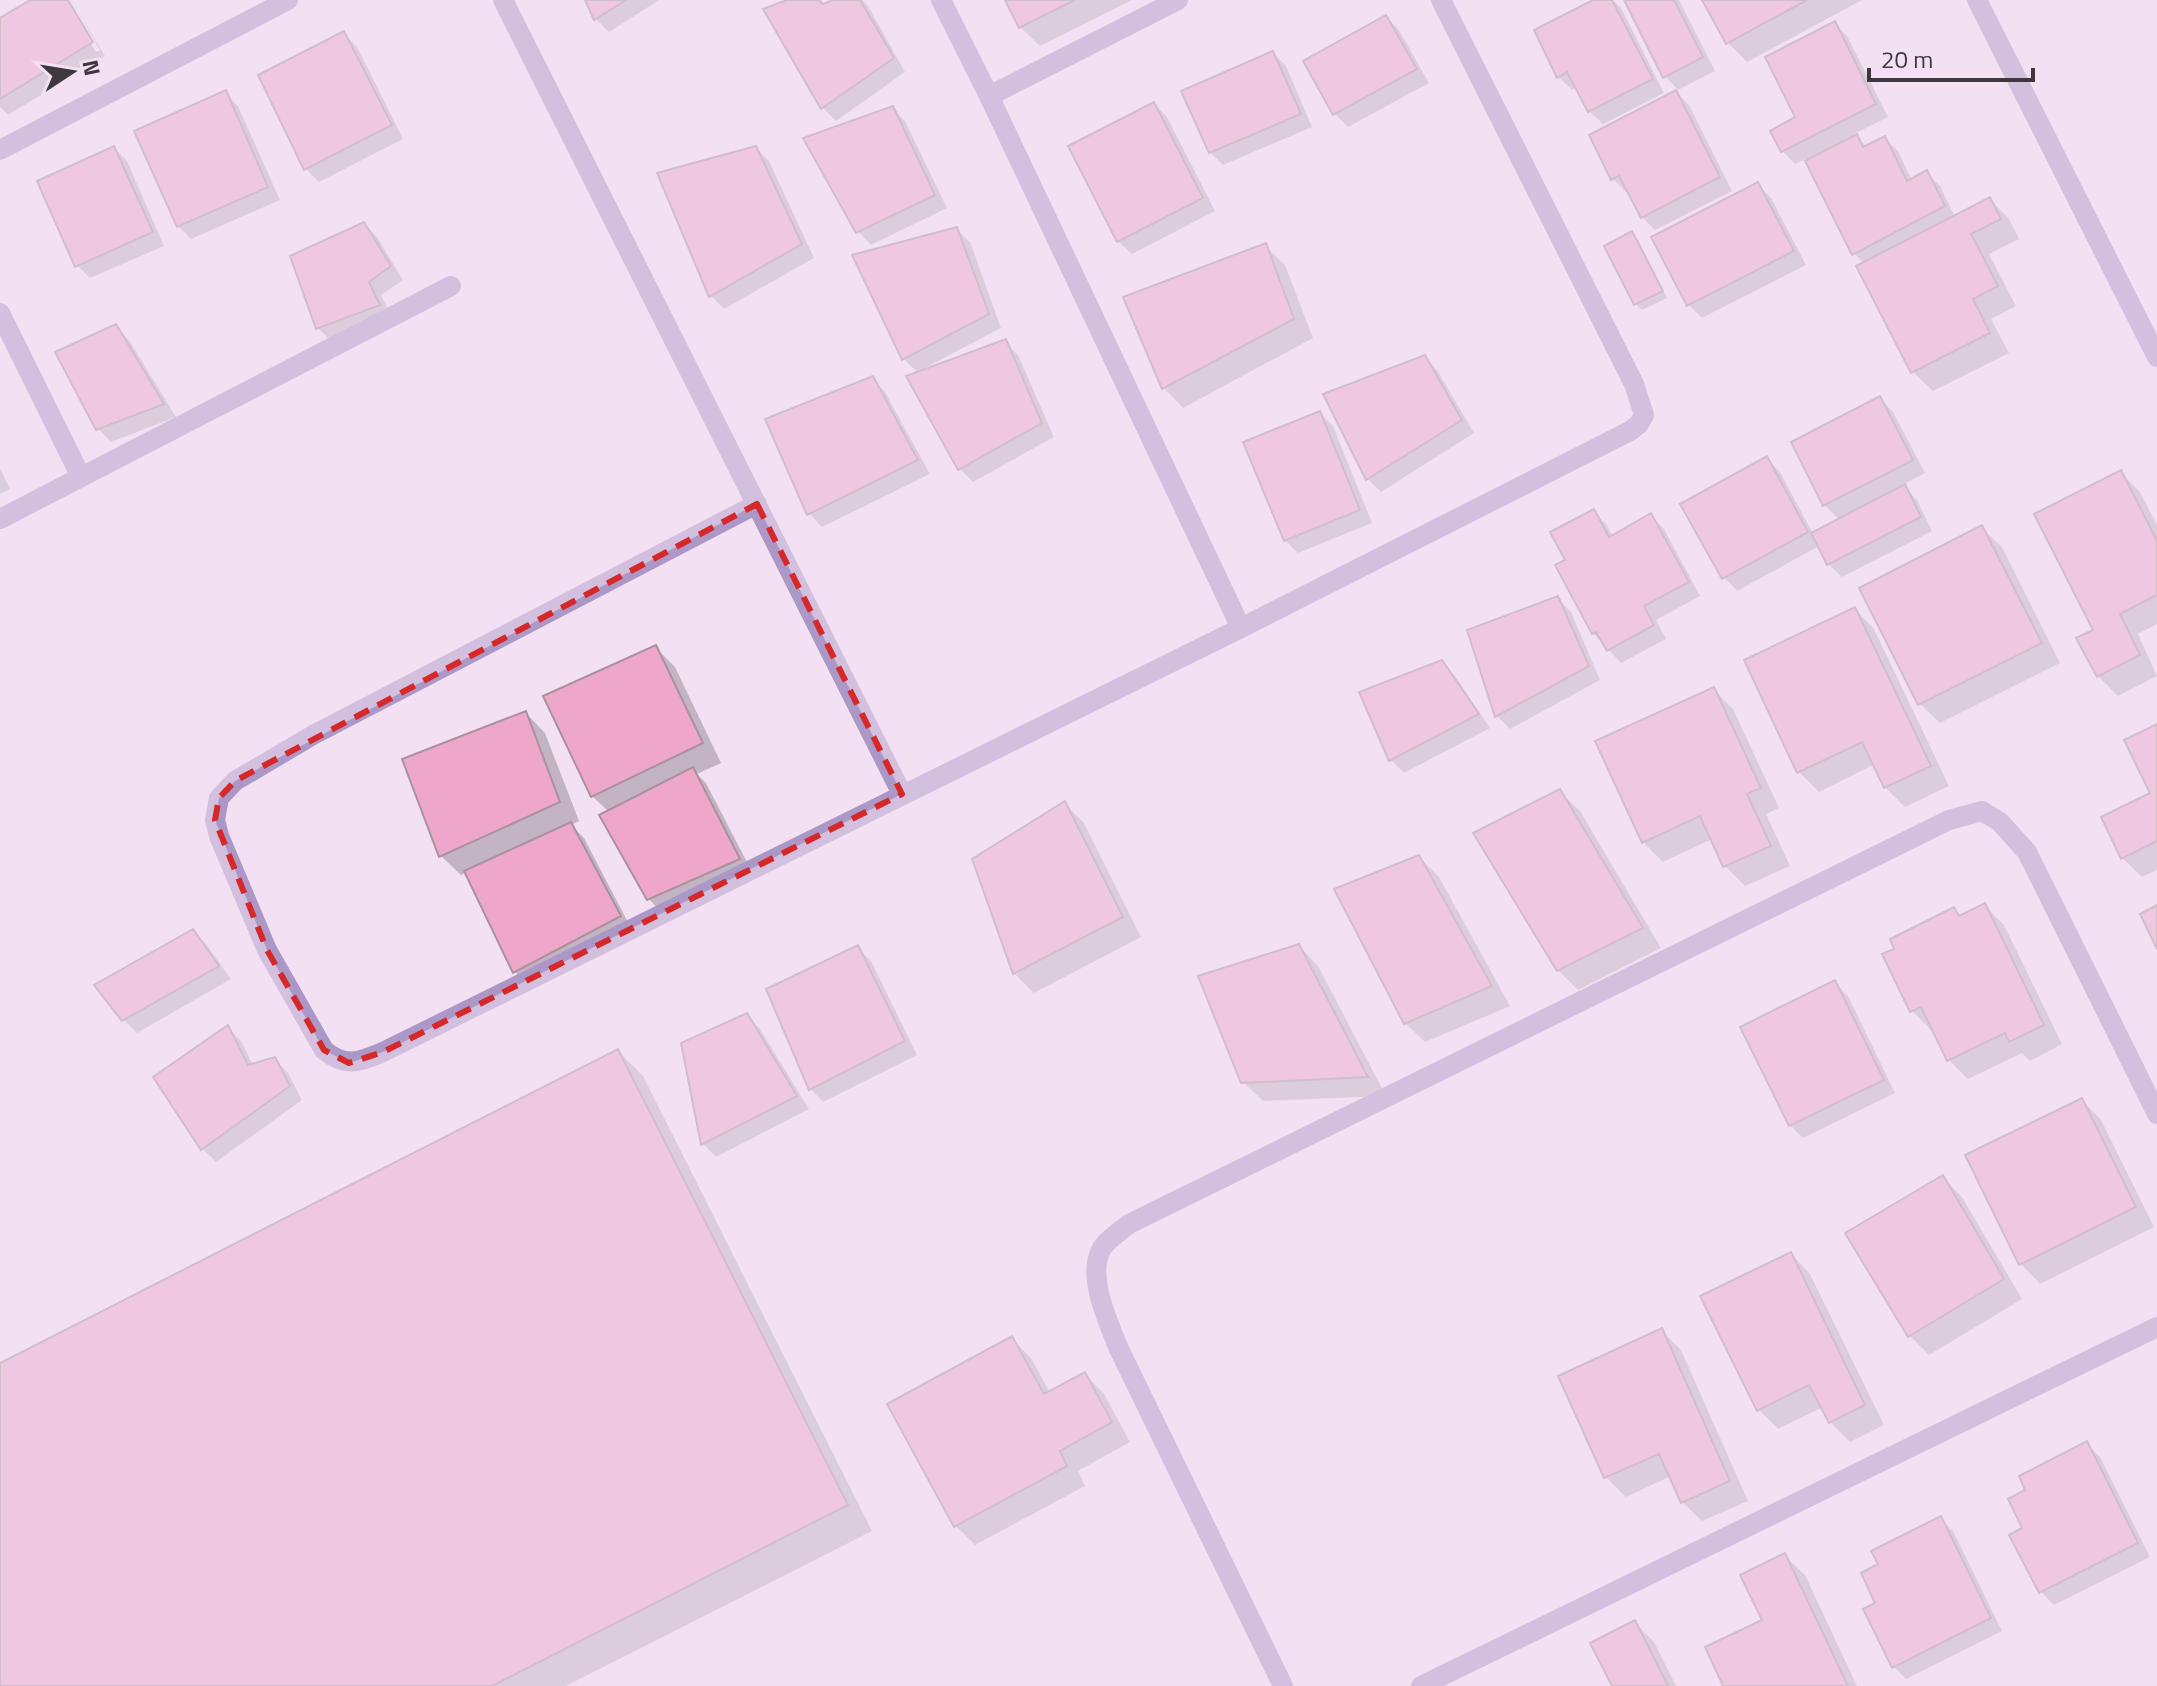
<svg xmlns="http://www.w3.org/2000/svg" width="2157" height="1686" font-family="'Titillium Web',sans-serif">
	<rect width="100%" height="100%" fill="#f3e1f3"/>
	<path fill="#0003" d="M34,0H65L96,52L100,50L71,0L105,56L8,115L0,107V21Z
		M587,0H659L609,32L596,19Z
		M793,0H816L823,6L838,0H862L868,6L905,72L836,121L823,108Z
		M1007,0H1132L1040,46L1020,27Z
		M1598,0H1613L1621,8L1664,93L1603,124L1589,111L1577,87L1572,90L1559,77L1536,31Z
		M1626,0H1679L1715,71L1678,90L1665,76Z
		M1704,0H1862L1747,62L1728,43Z
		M1386,17L1399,30L1429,83L1348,127L1335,114L1306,62Z
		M1834,23L1847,36L1888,117L1854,134L1867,147L1885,138L1898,151L1912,181L1927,173L1940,186L1955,217L1990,199L2009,219L2019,239L1989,254L2016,306L1991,319L2009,353L1933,391L1913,372L1864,264L1854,253L1806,159L1795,164L1782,151Z
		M344,34L357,47L403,139L319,182L306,169Z
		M1273,53L1286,66L1312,127L1223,165L1210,152Z
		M1676,92L1689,105L1732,191L1655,230L1642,217L1629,190L1626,192L1613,179Z
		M225,93L238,106L280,200L191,239L178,226Z
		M1154,104L1167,117L1215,211L1132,254L1118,241Z
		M892,108L905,121L947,208L871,245L858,231Z
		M114,148L127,161L164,246L90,278L77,265Z
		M756,148L769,161L814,258L724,309L711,296L660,175Z
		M1758,185L1771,198L1806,265L1702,318L1689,305Z
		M364,224L377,237L403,280L381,295L392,318L331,341L318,328Z
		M956,229L970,242L1001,328L923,369L924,372L1005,342L1018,355L1054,437L973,482L960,469L909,377L919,374L904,359L855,256Z
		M1632,234L1638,240L1667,298L1642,310L1636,304L1607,247Z
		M1265,246L1285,265L1313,338L1183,408L1164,388L1126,298Z
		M116,327L129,340L176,417L111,442L98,429Z
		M1424,357L1437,370L1474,433L1381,492L1368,479Z
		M872,378L885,392L930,474L822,527L809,513Z
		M1880,399L1893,412L1925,473L1902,485L1917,500L1932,531L1842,577L1828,564L1819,546L1737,591L1724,577L1767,459L1780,472L1813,534L1840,520L1824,505Z
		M1320,413L1333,426L1372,523L1298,553L1285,540Z
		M0,468L10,489L0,494Z
		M2120,472L2140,492L2157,525V624L2138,634L2157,676L2118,696L2098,676L2096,631Z
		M1593,511L1607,525L1613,537L1651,516L1664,529L1700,596L1656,620L1666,639L1621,663L1593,633L1568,561Z
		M1982,528L2002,547L2060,663L1940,723L1920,704Z
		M1557,598L1571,612L1600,680L1510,729L1497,716L1469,631Z
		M1855,609L1874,629L1949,786L1905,807L1885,787L1875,764L1819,792L1799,772L1746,661Z
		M656,648L675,667L721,763L697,774L706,783L752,872L661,912L648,898L609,812L592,796Z
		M1441,663L1455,676L1490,728L1404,773L1391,760L1362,693Z
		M1713,689L1733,709L1779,808L1766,814L1790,866L1745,886L1725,866L1712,839L1663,862L1643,842Z
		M526,713L545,733L579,821L571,825L584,838L632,930L528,985L515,972L467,872L461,875L441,856Z
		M2157,726V870L2142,877L2122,858L2153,794Z
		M1560,792L1580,811L1661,948L1578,990L1558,970Z
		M1065,804L1084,823L1141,937L1034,993L1014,973Z
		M1419,857L1439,877L1510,1006L1425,1042L1405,1023Z
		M1985,906L2004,925L2062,1044L2030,1061L2022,1053L1968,1079L1949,1060L1934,1029L1931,1030L1911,1010L1896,950L1954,910L1961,917Z
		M193,931L206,944L231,979L137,1033L124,1020Z
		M1299,946L1318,966L1386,1096L1263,1101L1243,1082Z
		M858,948L871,961L917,1055L823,1102L810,1088Z
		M1835,983L1848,996L1895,1093L1803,1138L1790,1125Z
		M747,1016L760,1029L809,1109L716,1157L703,1144Z
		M228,1028L241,1041L253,1065L275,1059L288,1073L302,1100L216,1162L203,1149L156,1077Z
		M618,1051L643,1076L872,1531L566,1686H0V1365Z
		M2082,1100L2101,1120L2154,1227L2040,1284L2021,1264L1968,1156Z
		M1942,1177L1962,1197L2022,1299L1929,1355L1910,1336Z
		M1791,1254L1810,1274L1884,1425L1850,1442L1830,1422L1823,1407L1778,1429L1759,1410Z
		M1662,1331L1681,1350L1748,1501L1702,1521L1682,1502L1671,1476L1626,1497L1606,1477L1560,1377Z
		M1012,1339L1031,1358L1050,1393L1085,1374L1104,1394L1130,1442L1078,1471L1085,1486L975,1545L956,1526Z
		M2086,1444L2100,1457L2150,1557L2054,1605L2041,1592L2025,1529L2028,1491Z
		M1940,1518L1953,1531L2002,1631L1906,1679L1893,1666L1878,1604L1881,1565Z
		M1785,1556L1805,1575L1857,1686H1725L1764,1621Z
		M1634,1622L1654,1642L1676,1686H1614Z"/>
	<path fill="#eea7ca" stroke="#a9929c" stroke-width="2" d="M30,0H68L93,42L0,99V18Z
		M585,0H626L594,20Z
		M787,0H819L823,4L833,0H860L894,58L821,109L763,9Z
		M1005,0H1075L1019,28Z
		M1593,0H1612L1653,79L1588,112L1567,72L1557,78L1534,30Z
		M1624,0H1674L1703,57L1663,78Z
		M1702,0H1807L1726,44Z
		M1386,15L1417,69L1333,115L1303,61Z
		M1835,21L1876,104L1781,152L1770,131L1795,117L1765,57Z
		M344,31L392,125L304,170L258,75Z
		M1273,51L1301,114L1209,153L1181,91Z
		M226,90L268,187L177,227L134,131Z
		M1676,90L1720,177L1641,218L1619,176L1611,180L1589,135Z
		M1154,102L1203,198L1117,242L1068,146Z
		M893,106L935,195L856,233L803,138Z
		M1857,134L1863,147L1885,136L1907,181L1927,170L1945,206L1852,255L1805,161Z
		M114,146L153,232L75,267L37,181Z
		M756,146L802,244L709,297L657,173Z
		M1758,182L1794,251L1687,306L1651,237Z
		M1990,197L2001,219L1971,234L1998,286L1973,299L1990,333L1911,373L1856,266Z
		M364,222L391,266L369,282L380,305L316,329L290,256Z
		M957,227L989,314L902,360L852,255Z
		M1632,231L1663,291L1634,305L1604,246Z
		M1266,243L1294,319L1162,389L1123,297Z
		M116,324L164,404L96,430L55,352Z
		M1006,339L1042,423L958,470L906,376Z
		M1425,355L1462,420L1366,480L1323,394Z
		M873,376L918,460L807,515L765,419Z
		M1880,396L1913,460L1823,506L1791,442Z
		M1320,411L1360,510L1284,541L1243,442Z
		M1767,456L1808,532L1722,579L1680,504Z
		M2121,470L2157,541V595L2120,614L2140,655L2097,677L2076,638L2093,630L2034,514Z
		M1905,484L1921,517L1827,565L1811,533Z
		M1594,509L1609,537L1651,513L1689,582L1644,606L1654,625L1607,651L1596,632L1592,634L1555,565L1565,560L1550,532Z
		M1982,525L2042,643L1918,705L1859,588Z
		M1558,596L1589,666L1495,717L1467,630Z
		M1855,607L1931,766L1884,788L1862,742L1797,773L1744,660Z
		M656,645L703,743L591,797L543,696Z
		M1442,660L1479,714L1389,761L1359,692Z
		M1714,687L1761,788L1747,794L1771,846L1723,867L1700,816L1642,843L1595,741Z
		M526,711L560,802L439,857L402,759Z
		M2157,724V841L2121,859L2101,817L2150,793L2124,740Z
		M693,767L740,859L647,900L599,815Z
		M1560,789L1643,928L1557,971L1473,833Z
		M1065,801L1123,917L1013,974L972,859Z
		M571,822L621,916L513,973L464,871Z
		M1419,855L1492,986L1404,1024L1334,889Z
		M1985,903L2044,1025L2009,1042L2005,1033L1947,1061L1921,1007L1910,1012L1882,954L1894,949L1890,939L1954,907L1959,916Z
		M2157,905V949L2140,914Z
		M193,929L219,966L122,1021L94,985Z
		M1299,944L1368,1077L1241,1083L1198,976Z
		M858,945L905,1041L809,1090L766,989Z
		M1835,980L1884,1080L1789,1126L1740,1027Z
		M747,1013L797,1096L701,1145L681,1043Z
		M228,1025L248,1065L275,1057L290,1086L201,1150L153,1077Z
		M618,1049L848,1505L492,1686H0V1363Z
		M2082,1098L2136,1207L2019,1265L1965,1155Z
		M1943,1175L2004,1279L1908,1337L1845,1233Z
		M1791,1252L1865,1405L1829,1423L1809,1385L1757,1411L1700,1296Z
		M1662,1328L1730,1481L1681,1503L1659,1454L1604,1478L1558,1376Z
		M1012,1336L1044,1394L1085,1372L1112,1422L1060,1451L1067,1466L954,1527L887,1404Z
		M2087,1441L2138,1543L2039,1593L2009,1535L2022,1528L2008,1499L2025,1490L2019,1476Z
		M1941,1516L1991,1618L1892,1668L1863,1609L1875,1603L1861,1573L1878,1564L1871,1551Z
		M1785,1553L1848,1686H1723L1705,1647L1762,1620L1740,1575Z
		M1635,1620L1668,1686H1612L1590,1643Z"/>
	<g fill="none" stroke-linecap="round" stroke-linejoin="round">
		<path stroke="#ab98c6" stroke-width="20" d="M503,0L902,794
			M941,0L989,96L1241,628
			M1977,0L2157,357
			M989,96L1178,0
			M0,150L288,0
			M0,313L80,475
			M757,504L313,735L235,781L219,798L215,820L219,836L267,950L324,1050C345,1068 360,1062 383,1052L1241,628L1630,431L1639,424L1644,415L1634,384L1441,0
			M0,519L451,286
			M1283,1686L1118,1347C1108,1321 1087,1277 1101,1250C1106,1240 1121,1231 1129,1224L1949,820L1982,811L2000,822L2027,852L2157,1114
			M1421,1686L2157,1327"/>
	</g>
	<path d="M0 0H2157V1686H0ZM757,504L902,794L383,1052L349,1063L324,1050L267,950L215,820L219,798L235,781Z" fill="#f3e1f3" fill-opacity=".55" fill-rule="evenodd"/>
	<path fill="none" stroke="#d62828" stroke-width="6" stroke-dasharray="16 10" stroke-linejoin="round" d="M757,504L902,794L383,1052L349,1063L324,1050L267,950L215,820L219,798L235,781Z"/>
	<g transform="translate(72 72) rotate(78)" stroke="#f3e1f3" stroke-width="6" paint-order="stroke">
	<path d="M0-6L14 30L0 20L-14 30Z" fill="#3e373e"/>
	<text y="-12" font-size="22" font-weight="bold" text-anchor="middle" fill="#3e373e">N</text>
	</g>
	<path d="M1869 68v12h164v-12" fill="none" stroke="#3e373e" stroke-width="4"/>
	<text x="1881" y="68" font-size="24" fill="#3e373e" stroke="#f3e1f3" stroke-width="6" paint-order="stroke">20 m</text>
</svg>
